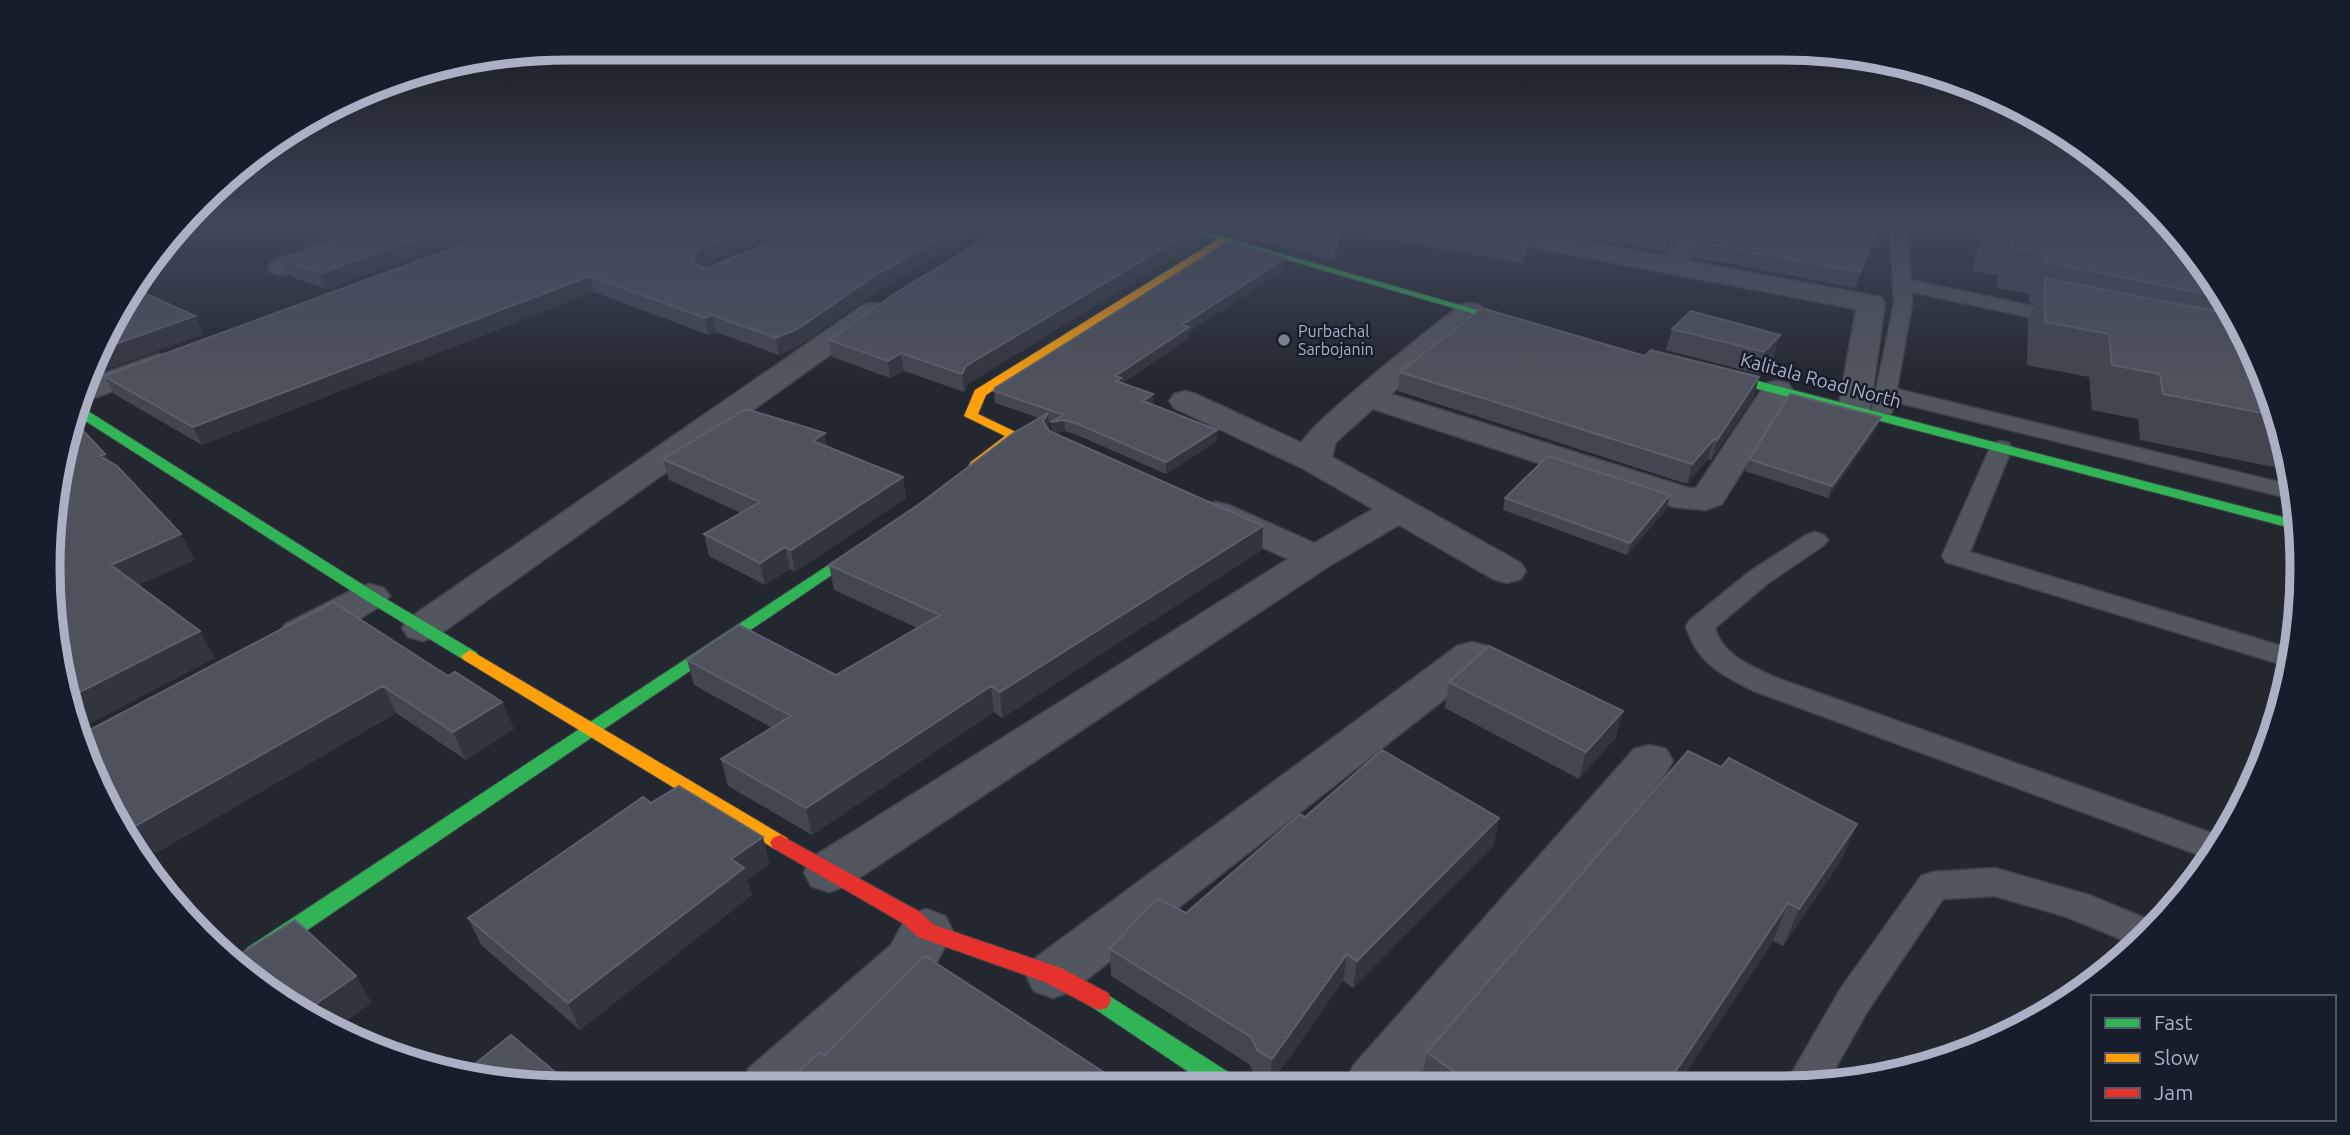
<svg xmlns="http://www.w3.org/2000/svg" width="2350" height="1135" font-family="Ubuntu,sans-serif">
	<rect width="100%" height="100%" fill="#232730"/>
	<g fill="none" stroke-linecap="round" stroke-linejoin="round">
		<g stroke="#3f4249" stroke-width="3">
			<path id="lane" d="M1890,225H1906L1911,280L2066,313L2076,319L2066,325L1912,292V304L1897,389L2295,486L2296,500L1895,402L1891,414H1875L1872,409L1894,304Z
				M2001,441L2009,443L2012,448L1970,552L2295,650L2293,668L1946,562L1942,556L1990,448L1993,443Z
				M1815,532L1824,535L1828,540L1824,545L1767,584L1715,628C1723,656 1750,665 1774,677L2223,837L2210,859L1754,691C1722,675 1696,662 1686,626L1690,620L1749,572L1806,535Z
				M1995,868L2089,895L2157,923L2135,945L2067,917L1995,896L1943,899L1867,1012L1827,1083H1786L1841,988L1921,876L1933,872Z"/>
		</g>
		<g stroke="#3f4249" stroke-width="3">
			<path id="street" d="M378,225H413L410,230L290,273L281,275L272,273L268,267L272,261Z
				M1480,225H1510L1537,233L1665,256L1691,225H1716L1688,261L1881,297L1885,303L1870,410L1865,417L1854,420L1843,417L1838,410L1856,309L1536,248C1519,243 1490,241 1480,225Z
				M873,303L883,305L887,311L883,317L436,637L422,641L408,637L402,628L408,619L863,305Z
				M1470,303L1480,305L1484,311L1480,317L1391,394L1689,488H1696L1766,383L1777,381L1788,383L1793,390L1722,504L1705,510L1673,507L1373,409L1336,442L1332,457L1521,563L1526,571L1521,579L1507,583L1493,579L1399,525L1329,566L847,886L829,892L811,886L804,872L811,858L1288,559L1203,521L1198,513L1203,505L1216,502L1229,505L1314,543L1373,509L1302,468L1174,408L1169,401L1174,394L1185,391L1196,394L1302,443C1308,424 1435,325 1460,305Z
				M158,354L169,357L173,363L169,369L97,397L83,399L91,378Z
				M370,584L384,588L390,596L384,604C355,620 319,651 285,642L279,633L285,624L356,588Z
				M1472,642L1487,646L1493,656L1487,666L1072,991L1053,998L1034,991L1026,975L1034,959L1457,646Z
				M1650,745L1666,749L1673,761L1666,773L1411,1085H1344L1353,1066L1634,749Z
				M926,909L945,916L953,931L929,977L812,1087H740L749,1068L891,945L907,916Z"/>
		</g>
		<g stroke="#3f4249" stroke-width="2">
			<path id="fast" d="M1166,225H1181L1533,326L1531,328H1523Z
				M1708,368L2298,521L2299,530L1704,375L1702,372Z
				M80,406L376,593L476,652L479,656L470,662L464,660L364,599L76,415Z
				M874,535L882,540L879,543L263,960L255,963L247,960L244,954L247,948Z
				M1100,990L1236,1077L1239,1085H1208L1092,1007L1089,1000L1092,993Z"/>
		</g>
		<g stroke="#3f4249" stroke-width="2">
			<path id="slow" d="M1220,238L1229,240L986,395L978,414L1022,435L981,468H971L969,465L971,462L1005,436L964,416L975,390Z
				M470,650L787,838L790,843L787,848L780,851L773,848L464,660L461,656Z"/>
		</g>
		<g stroke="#3f4249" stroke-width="2">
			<path id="jam" d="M780,835L920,912L934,925L1061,968L1108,993L1111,1000L1108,1007L1100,1010L1092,1007L1045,982L918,937L904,924L773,848L770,843L773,838Z"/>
		</g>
		<use href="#lane" fill="#52565f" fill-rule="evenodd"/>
		<use href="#street" fill="#52565f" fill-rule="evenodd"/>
		<use href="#fast" fill="#30b455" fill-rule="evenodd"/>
		<use href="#slow" fill="#ff9f0a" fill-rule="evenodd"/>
		<use href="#jam" fill="#e5322d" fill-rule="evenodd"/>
	</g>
	<path fill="#434650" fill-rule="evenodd" d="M290,225H371L329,239Z
		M385,225H501L326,289L290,276L283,260Z
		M810,225H989L878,291L800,345L779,355L716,332L709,335L594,292L202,445L114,394L104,376L784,229L701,265L700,266L708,268Z
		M1206,225H1501L1527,248L1523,264L1342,230L1334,261Z
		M1518,225H1688L1665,252L1532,226L1531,229Z
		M1712,225H1880L1855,288L1694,257L1698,242Z
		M1983,225H2171L2215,279L2263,369L2293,471L2140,440L2138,419L2092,410L2089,377L2027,365L2028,319L2035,304L2029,303V294L1997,288L1998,275L1972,271L1981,232Z
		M1197,228V243L968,384L964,392L904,371L890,378L832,357L829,340Z
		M1285,269L1189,332V338L1122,383L1154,405L1217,430L1216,442L1166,474L1077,435L1065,431L1056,433L1263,526L1262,550L1002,718L994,712L812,835L728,786L721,759L772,728L694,685L687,660L836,675L917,628L834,590L829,565L918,505L1039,418L995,403L994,391ZM1049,422L1051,423L1052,432L1049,431Z
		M1691,311L1774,356L1758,374L1666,350L1672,329Z
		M1400,372L1754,397L1711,460L1708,459L1687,484L1398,391Z
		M1881,417L1876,429L1828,498L1745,471L1749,459Z
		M827,446L903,477L906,498L795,572L790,569L765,585L709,556L704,534L741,513L669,480L663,459Z
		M1505,498L1667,508L1627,555L1503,510Z
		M448,676L502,702L514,729L466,760L396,713L141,862L101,798L82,734Z
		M1449,682L1616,737L1579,779L1445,708Z
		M651,803L770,864L747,880L752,895L580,1030L481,945L468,918Z
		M1305,817L1494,845L1353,988L1343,981L1270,1085L1256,1078L1249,1064L1111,976L1110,949L1186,913Z
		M1841,861L1783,946L1773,941L1678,1084L1421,1085L1427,1052Z"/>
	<path fill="#31353e" d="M323,225H371L329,239Z
		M455,225H501L326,289L320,273Z
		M756,225H783L784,229L701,265L696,274L692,259L697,249Z
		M963,225H989L878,291L800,345L779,355L776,338L876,275Z
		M1341,225H1342V230L1334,261L1336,246Z
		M1679,225H1688L1665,252L1669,236Z
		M1879,225H1880L1855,288L1860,272Z
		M1197,228V243L968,384L964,392L962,374L966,366Z
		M1285,258V269L1189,332V338L1121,383V389L1115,376L1182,325Z
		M590,276L594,292L202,445L193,427Z
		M712,315L716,332L709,335L705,318Z
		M195,316L204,334L92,375L101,349Z
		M1780,335L1774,356L1758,374L1764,352Z
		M901,353L904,371L890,378L888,361Z
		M1759,377L1754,397L1711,460L1717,440Z
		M1153,394L1154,406L1143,401Z
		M1048,413L1050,436L1043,421Z
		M1881,417L1876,429L1828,498L1832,486Z
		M1064,420L1065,431L1052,434L1051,422Z
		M1217,430L1216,442L1166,474V462Z
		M825,433L828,454L813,441Z
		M1714,439L1708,459L1687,484L1692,464Z
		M105,454L119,478L100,456Z
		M903,477L906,498L795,572L791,550Z
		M1670,495L1667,508L1627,555L1630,543Z
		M1263,526L1262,550L1002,718L1000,692Z
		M181,534L195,560L126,591L111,565Z
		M785,547L790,569L765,585L760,563Z
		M200,631L215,658L80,729L70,697Z
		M383,686L396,713L141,862L123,833Z
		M991,686L994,712L812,835L806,808Z
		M502,702L514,729L466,760L453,732Z
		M1623,711L1616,737L1579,779L1586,752Z
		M1499,818L1494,845L1353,988L1357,961Z
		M1857,824L1841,861L1783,946L1799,909Z
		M763,837L770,864L747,880L752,895L580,1030L568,1003L731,859Z
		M1788,903L1773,941L1678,1084H1667Z
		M1347,954L1343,981L1270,1085L1272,1059Z
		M356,976L372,1003L336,1028L307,1010Z"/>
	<path fill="#4e525c" stroke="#5d606c" stroke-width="2" d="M385,225H455L320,273L283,260Z
		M516,225H756L697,249L692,259L698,266L708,268L810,225H963L876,275L797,329L776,338L712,315L705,318L590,276L193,427L104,376Z
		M1008,225H1186L1197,228L966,366L962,374L901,353L888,361L829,340L899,291Z
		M1259,225H1341L1336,246Z
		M1395,225H1501L1529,233L1526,248Z
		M1606,225H1679L1669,236Z
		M1712,225H1879L1860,272L1698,242Z
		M1989,225H2171L2215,279L2226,298L2045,262V253L2012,248L2014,236L1987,231Z
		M1228,242L1285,258L1182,325L1189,327L1115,376L1121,378L1116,381L1153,394L1143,401L1217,430L1166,462L1076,423L1064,420L1051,422L1064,415L994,391L995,388Z
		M2045,278L2235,315L2263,369L2278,416L2163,394L2160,374L2112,365L2109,334L2045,322Z
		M131,287L195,316L101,349L117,307Z
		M1482,308L1645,356L1651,350L1759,377L1717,440L1714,439L1692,464L1400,372Z
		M1691,311L1780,335L1764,352L1672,329Z
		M1790,394L1881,417L1832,486L1749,459Z
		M746,409L825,433L813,441L903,477L791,550L785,547L760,563L704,534L760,502L663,459Z
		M1048,413L1043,421L1049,431L1263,526L1000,692L991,686L806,808L721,759L791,716L687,660L739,625L836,675L940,615L829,565L918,505L1012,434Z
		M74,421L105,454L100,456L117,466L181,534L111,565L200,631L70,697L52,636L57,466Z
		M1548,456L1670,495L1630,543L1505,498Z
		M333,602L448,676L455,672L502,702L453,732L383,686L123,833L101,798L82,734Z
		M1489,646L1623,711L1586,752L1449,682Z
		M1382,750L1499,818L1357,961L1347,954L1272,1059L1258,1051L1251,1037L1110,949L1144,911L1159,899L1186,913L1300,814L1305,817Z
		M1688,751L1721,767L1729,758L1857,824L1799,909L1788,903L1667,1084L1472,1085L1427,1052Z
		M679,786L763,837L731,859L744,868L568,1003L468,918L643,797L651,803Z
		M295,920L356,976L307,1010L229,961Z
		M925,956L1125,1086L784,1087L819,1052L824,1056Z
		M511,1035L574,1088L466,1078L460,1076Z"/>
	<linearGradient id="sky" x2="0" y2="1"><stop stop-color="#13151a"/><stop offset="0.59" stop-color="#3f4759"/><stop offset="1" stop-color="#3f4759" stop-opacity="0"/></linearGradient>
	<rect width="2350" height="384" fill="url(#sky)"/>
	<circle fill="#7b8190" stroke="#171d2a" stroke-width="2.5" cx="1284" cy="340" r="7"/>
	<g text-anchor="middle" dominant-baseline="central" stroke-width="5" stroke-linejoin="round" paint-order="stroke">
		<g font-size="16" fill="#abb1c3" stroke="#171d2a" text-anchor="start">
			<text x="1298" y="331">Purbachal<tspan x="1298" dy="18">Sarbojanin</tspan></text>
		</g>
		<g font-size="19" fill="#abb1c3" stroke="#171d2a">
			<text transform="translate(1821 380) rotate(15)">Kalitala Road North</text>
		</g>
	</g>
	<path d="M0 0H2350V1135H0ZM568 60H1782A508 508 0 0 1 2290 568V568A508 508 0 0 1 1782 1076H568A508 508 0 0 1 60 568V568A508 508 0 0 1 568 60Z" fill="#171d2a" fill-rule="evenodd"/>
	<path fill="none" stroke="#abb1c3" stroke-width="9" d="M568 60H1782A508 508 0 0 1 2290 568V568A508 508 0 0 1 1782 1076H568A508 508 0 0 1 60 568V568A508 508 0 0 1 568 60Z"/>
	<rect x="2091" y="995" width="245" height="126" fill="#171d2a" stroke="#525867" stroke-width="2"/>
	<rect x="2105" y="1018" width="35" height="10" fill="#30b455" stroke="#525867" stroke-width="2"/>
	<text x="2154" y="1030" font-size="21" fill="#abb1c3">Fast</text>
	<rect x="2105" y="1053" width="35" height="10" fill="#ff9f0a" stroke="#525867" stroke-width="2"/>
	<text x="2154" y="1065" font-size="21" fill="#abb1c3">Slow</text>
	<rect x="2105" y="1088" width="35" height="10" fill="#e5322d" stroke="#525867" stroke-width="2"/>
	<text x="2154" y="1100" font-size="21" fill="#abb1c3">Jam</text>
</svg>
